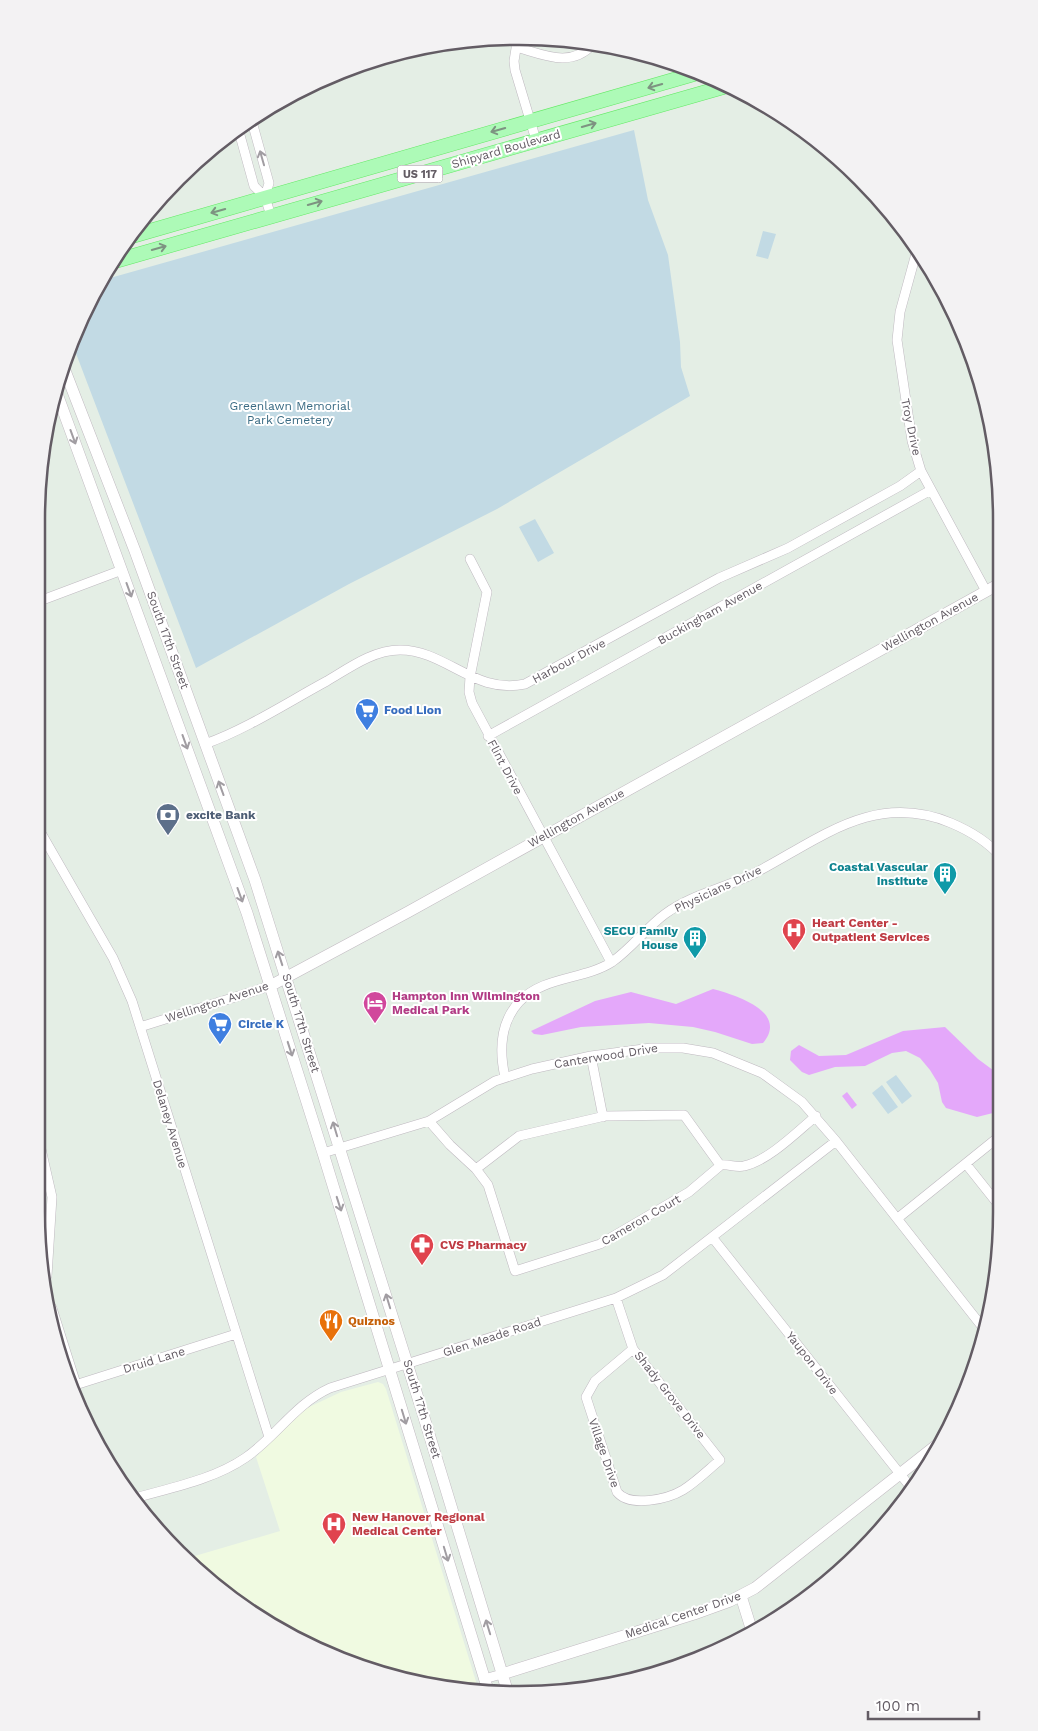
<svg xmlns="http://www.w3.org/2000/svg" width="1038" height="1731" font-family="'Work Sans',sans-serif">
	<rect width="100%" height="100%" fill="#e4eee5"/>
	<path fill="#f0fae1" d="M378,1382L383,1384L386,1389L478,1688L364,1669L225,1595L188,1558L280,1531L256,1457L297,1415L307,1408L341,1392Z"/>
	<path fill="#c2dae4" d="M634,130L648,200L668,255L680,342L681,367L690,396L497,509L349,584L196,668L72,343L103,280Z
		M763,231L776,234L768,259L756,256Z
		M535,519L554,553L538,562L519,527Z
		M896,1075L912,1096L902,1104L886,1082Z
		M882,1085L898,1107L888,1114L872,1093Z"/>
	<path fill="#e4a8fa" d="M713,989C736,995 789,1012 763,1043L752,1044L715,1032L693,1027L649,1023L581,1027L542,1035L534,1034L531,1031L595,1001L631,992L676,1004Z
		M945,1027L978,1059L1001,1076V1100L993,1113L977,1117L946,1108L942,1102L938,1083L930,1070L920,1058L906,1051L892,1053L865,1066L835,1067L809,1075L802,1072L790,1060L791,1051L799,1045L819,1056L846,1055L903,1031Z
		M847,1092L857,1105L852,1109L842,1096Z"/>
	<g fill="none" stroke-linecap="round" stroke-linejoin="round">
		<g stroke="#bfb9c0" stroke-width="10">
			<path id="street" d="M518,36L514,61L515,70L536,140
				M516,47C542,54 571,69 593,44
				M251,118L269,183L265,197
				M238,128L254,186L265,197L271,216
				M917,250L900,312L897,340L912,441L921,471L986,591
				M470,559L487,592L470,677L469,692L472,703L611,962
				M37,602L122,570
				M488,736L931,490
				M205,744C247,729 288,702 327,681C349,668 373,650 400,650C446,650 474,695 525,684L719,578L788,548L900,486L921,471
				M37,826L113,958L132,1001L269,1437
				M140,1027L270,986
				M591,1056L603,1117
				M505,1077C499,1050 500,1023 519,1002C543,976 584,980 612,962C632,948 646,928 665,914C692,894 726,888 755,873C820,839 874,791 951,823C970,831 988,842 1001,857
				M429,1121L450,1145L476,1169L488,1185L515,1271L600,1244L689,1192L721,1165C729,1164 737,1168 744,1166C768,1161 797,1132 816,1116
				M36,1127L52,1197L47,1276
				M323,1153L429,1121L495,1081L532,1069L591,1056L651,1048H683L713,1053L762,1073L802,1102L836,1141L984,1329
				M966,1164L1001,1208
				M476,1169L519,1136L605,1116L684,1115L720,1165
				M898,1218L1001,1135
				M712,1237L912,1489
				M616,1298L633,1349L720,1460C708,1470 696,1482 683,1490C668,1499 630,1508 617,1492L586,1397L595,1381L633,1349
				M52,1308L76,1384
				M72,1386L236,1334
				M132,1499C169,1488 213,1480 245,1458C276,1437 295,1404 330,1388L616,1298L663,1275L836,1141
				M484,1679L502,1674"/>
		</g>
		<g stroke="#c1bac1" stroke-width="12">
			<path id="secondary" d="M62,363L135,551L255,880L423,1414L508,1693
				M56,391L247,913L323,1153L488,1690
				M270,986L408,912L1001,583
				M741,1596L751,1628
				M502,1674L694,1614L730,1601L755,1588L938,1444"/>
		</g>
		<g stroke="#62e964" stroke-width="15">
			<path id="primary" d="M129,237L701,72
				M112,262L727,86"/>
		</g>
		<use href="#street" stroke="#fff" stroke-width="9"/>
		<use href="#secondary" stroke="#fff" stroke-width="11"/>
		<use href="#primary" stroke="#adfab7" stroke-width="14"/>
	</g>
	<defs><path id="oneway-shaft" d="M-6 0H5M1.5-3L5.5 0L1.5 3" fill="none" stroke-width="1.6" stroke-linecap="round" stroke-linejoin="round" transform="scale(1.25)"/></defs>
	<g stroke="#7d9381">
		<use href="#oneway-shaft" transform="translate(655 86) rotate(164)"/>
		<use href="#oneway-shaft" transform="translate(589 125) rotate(-16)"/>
		<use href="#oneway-shaft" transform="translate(498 130) rotate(164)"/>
		<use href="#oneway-shaft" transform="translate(315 203) rotate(-16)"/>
		<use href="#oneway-shaft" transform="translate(218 211) rotate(164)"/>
		<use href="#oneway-shaft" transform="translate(159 248) rotate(-16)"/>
	</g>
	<g stroke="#a19da2">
		<use href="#oneway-shaft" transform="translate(262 158) rotate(-106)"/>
		<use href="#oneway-shaft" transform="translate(73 437) rotate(70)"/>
		<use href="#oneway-shaft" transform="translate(129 590) rotate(70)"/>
		<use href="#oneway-shaft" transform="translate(185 742) rotate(70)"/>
		<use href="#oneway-shaft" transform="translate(221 788) rotate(-110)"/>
		<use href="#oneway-shaft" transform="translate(240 895) rotate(70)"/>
		<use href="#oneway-shaft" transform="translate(280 958) rotate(-108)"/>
		<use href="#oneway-shaft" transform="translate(290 1049) rotate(72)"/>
		<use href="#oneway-shaft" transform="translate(335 1129) rotate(-107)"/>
		<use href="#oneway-shaft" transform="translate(339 1204) rotate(72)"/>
		<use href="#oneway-shaft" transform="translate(388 1301) rotate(-107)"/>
		<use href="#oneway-shaft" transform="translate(404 1417) rotate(73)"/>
		<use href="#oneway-shaft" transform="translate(446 1554) rotate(73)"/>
		<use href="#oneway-shaft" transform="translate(488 1627) rotate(-107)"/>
	</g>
	<defs>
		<g id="supermarket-pin" transform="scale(1.25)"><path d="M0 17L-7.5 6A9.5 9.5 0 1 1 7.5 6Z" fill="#3f7fe0" stroke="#fff"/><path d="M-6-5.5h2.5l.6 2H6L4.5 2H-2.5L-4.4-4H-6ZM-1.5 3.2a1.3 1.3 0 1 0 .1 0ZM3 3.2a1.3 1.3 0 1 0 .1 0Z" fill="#fff"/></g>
		<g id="bank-pin" transform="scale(1.25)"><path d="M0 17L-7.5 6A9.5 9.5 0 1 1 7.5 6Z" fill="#5c6f8a" stroke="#fff"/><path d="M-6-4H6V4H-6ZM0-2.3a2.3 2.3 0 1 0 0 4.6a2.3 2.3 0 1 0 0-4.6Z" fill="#fff"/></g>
		<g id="building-pin" transform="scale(1.25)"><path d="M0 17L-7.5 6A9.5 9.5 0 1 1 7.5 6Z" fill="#0f9aa8" stroke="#fff"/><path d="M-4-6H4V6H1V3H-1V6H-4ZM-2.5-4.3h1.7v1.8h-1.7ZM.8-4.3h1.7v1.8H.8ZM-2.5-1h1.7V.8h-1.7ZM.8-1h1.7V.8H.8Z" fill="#fff"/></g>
		<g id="hospital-pin" transform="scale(1.25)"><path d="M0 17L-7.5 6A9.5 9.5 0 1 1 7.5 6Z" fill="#e0444e" stroke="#fff"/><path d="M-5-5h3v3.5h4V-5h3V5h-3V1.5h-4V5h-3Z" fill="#fff"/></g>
		<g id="hotel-pin" transform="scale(1.25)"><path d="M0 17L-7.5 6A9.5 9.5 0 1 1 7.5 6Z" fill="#d1479c" stroke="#fff"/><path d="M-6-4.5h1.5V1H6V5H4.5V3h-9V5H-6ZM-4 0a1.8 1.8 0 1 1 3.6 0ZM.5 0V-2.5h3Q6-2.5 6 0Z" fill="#fff"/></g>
		<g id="pharmacy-pin" transform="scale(1.25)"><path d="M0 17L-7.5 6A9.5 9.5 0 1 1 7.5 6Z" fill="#e0444e" stroke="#fff"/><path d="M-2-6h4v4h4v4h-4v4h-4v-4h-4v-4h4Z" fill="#fff"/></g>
		<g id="restaurant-pin" transform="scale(1.25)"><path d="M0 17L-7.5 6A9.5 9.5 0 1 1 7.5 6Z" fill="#e8710a" stroke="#fff"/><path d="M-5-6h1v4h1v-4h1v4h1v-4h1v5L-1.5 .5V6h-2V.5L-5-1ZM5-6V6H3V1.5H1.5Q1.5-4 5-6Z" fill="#fff"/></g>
	</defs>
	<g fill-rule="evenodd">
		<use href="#supermarket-pin" x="367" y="710"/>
		<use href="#bank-pin" x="168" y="815"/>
		<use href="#building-pin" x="945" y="874"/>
		<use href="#hospital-pin" x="794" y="930"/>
		<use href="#building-pin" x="695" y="938"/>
		<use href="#hotel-pin" x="375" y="1003"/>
		<use href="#supermarket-pin" x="220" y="1024"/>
		<use href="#pharmacy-pin" x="422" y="1245"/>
		<use href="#restaurant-pin" x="331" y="1321"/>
		<use href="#hospital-pin" x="334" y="1524"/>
	</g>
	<g text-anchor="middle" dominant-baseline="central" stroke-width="4" stroke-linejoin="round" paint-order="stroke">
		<rect fill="#fff" stroke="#928d92" stroke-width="1" x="397.5" y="165.5" width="45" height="17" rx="4"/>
		<g font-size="11" font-weight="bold" fill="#635c64">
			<text x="420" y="174">US 117</text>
		</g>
		<g font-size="12" fill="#635c64" stroke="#fff">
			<text transform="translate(506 149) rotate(-16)">Shipyard Boulevard</text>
			<text transform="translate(911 427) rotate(78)">Troy Drive</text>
			<text transform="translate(710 613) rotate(-29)">Buckingham Avenue</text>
			<text transform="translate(930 622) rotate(-29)">Wellington Avenue</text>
			<text transform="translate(168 640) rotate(70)">South 17th Street</text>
			<text transform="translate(569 661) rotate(-28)">Harbour Drive</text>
			<text transform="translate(505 767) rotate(62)">Flint Drive</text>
			<text transform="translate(576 818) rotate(-29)">Wellington Avenue</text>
			<text transform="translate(718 889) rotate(-25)">Physicians Drive</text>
			<text transform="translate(217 1002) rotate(-18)">Wellington Avenue</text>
			<text transform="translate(301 1023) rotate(73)">South 17th Street</text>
			<text transform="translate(606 1056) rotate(-9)">Canterwood Drive</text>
			<text transform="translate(170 1124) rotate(73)">Delaney Avenue</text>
			<text transform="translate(641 1220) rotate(-30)">Cameron Court</text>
			<text transform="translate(492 1337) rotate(-18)">Glen Meade Road</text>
			<text transform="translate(154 1360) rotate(-17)">Druid Lane</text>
			<text transform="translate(812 1363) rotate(52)">Yaupon Drive</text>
			<text transform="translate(670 1395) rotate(52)">Shady Grove Drive</text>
			<text transform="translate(422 1409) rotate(73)">South 17th Street</text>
			<text transform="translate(604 1453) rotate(71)">Village Drive</text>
			<text transform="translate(683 1615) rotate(-19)">Medical Center Drive</text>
		</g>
		<g font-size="12" fill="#3b6c84" stroke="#fff">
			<text x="290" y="406">Greenlawn Memorial<tspan x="290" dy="14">Park Cemetery</tspan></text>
		</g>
		<g font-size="12" font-weight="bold" fill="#366cbe" stroke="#fff" text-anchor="start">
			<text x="384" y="710">Food Lion</text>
			<text x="238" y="1024">Circle K</text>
		</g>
		<g font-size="12" font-weight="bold" fill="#4e5e75" stroke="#fff" text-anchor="start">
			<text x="186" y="815">excite Bank</text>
		</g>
		<g font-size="12" font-weight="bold" fill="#0d838f" stroke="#fff" text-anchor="end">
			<text x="928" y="867">Coastal Vascular<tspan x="928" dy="14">Institute</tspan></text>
			<text x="678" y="931">SECU Family<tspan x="678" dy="14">House</tspan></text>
		</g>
		<g font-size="12" font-weight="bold" fill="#be3a42" stroke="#fff" text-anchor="start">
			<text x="812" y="923">Heart Center -<tspan x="812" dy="14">Outpatient Services</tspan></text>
			<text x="440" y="1245">CVS Pharmacy</text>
			<text x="352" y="1517">New Hanover Regional<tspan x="352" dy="14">Medical Center</tspan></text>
		</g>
		<g font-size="12" font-weight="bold" fill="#b23c85" stroke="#fff" text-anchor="start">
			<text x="392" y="996">Hampton Inn Wilmington<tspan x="392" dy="14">Medical Park</tspan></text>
		</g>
		<g font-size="12" font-weight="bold" fill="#c56008" stroke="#fff" text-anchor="start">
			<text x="348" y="1321">Quiznos</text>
		</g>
	</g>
	<path d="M0 0H1038V1731H0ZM519 45H519A474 474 0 0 1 993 519V1212A474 474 0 0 1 519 1686H519A474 474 0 0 1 45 1212V519A474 474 0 0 1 519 45Z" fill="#f3f2f3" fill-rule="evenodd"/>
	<path fill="none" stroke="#635c64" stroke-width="2.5" d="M519 45H519A474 474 0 0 1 993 519V1212A474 474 0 0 1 519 1686H519A474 474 0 0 1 45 1212V519A474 474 0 0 1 519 45Z"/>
	<path d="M868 1711v8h111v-8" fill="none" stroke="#635c64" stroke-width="2.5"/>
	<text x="876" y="1711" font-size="15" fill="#635c64" stroke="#ffffff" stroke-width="4" paint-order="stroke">100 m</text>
</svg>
